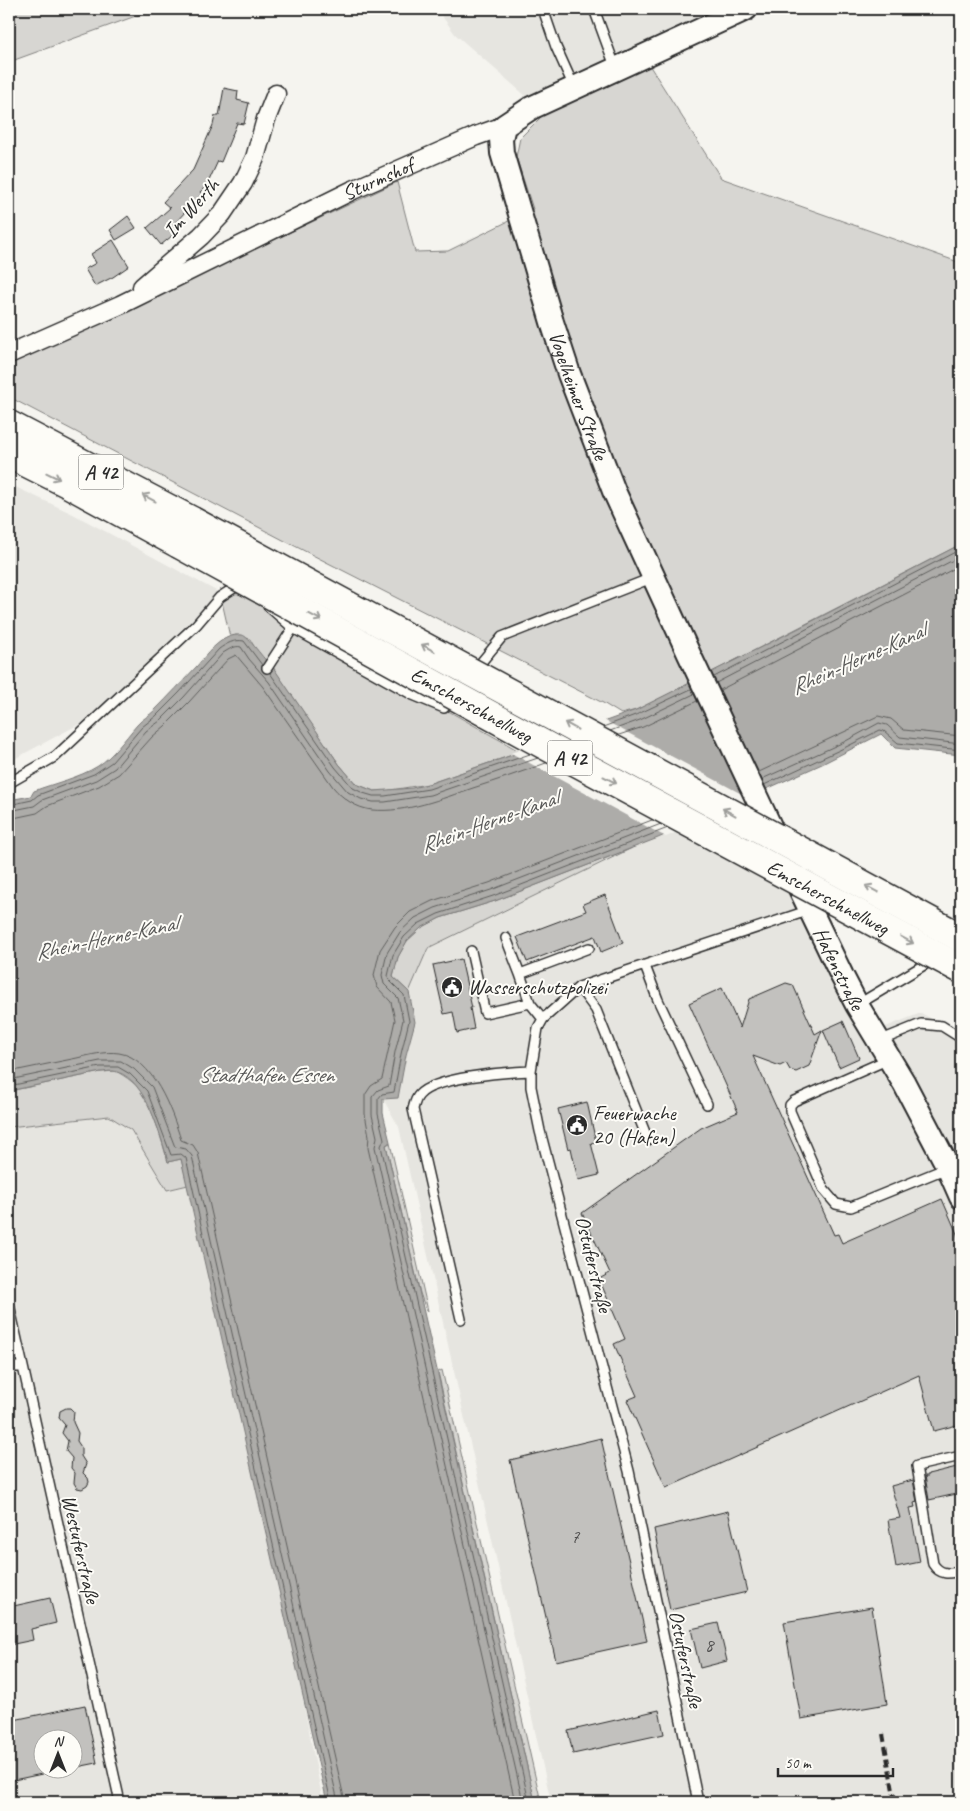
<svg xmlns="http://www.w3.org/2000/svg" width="970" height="1811" font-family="Caveat,sans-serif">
	<rect width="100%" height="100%" fill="#f5f4ef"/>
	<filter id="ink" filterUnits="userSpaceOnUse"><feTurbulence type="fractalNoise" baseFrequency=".02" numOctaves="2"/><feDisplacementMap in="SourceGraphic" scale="10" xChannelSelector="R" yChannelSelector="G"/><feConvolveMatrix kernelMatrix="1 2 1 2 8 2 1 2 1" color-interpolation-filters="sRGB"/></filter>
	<g filter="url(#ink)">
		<path fill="#e6e5e0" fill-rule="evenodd" d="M437,9H740L535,104L455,34Z
			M9,484L73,514L220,593L85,721L16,758L9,760Z
			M751,796L805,913L878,1030L921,1013L961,1035V1802H551L399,1127L383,1099L398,1098L406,1055L415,1022L409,992L428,948L632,848Z
			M109,1116L131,1130L167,1189L188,1185L294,1654L323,1802H9V1127ZM42,1738H72V1768H42Z"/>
		<path fill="#d7d6d2" stroke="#81807e" d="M9,9H155L9,62Z
			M646,60L721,178L961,263V544L691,683L636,710L621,714L603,703L287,542L9,397V364L397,182L415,252L448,251L533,209L516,157L520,138L542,116L575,94Z
			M220,593L241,594L521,752L428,784L385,791H374L356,784L339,764L272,667L257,652L250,639L236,635L230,637Z
			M632,848L428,948L409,992L393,977L398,957L407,941L421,928L440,918L495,901Z
			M116,1071C126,1077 137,1084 143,1094C154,1112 162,1142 168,1162L181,1159L188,1185L167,1190L131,1130L109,1116L9,1127V1091L101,1072Z
			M390,1143L428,1311L426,1310L420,1293L386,1145Z
			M442,1370L541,1802H535L438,1372Z"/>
		<path fill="#adaca9" stroke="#797877" d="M961,544V755L895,748L881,734L822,764L658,838L495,901L440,918L421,928L407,941L398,957L393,977L409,992L415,1022L406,1055L398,1098L383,1099V1113L390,1142L386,1145L535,1802H327L181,1159L168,1162C161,1136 146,1080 117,1072C113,1070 106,1072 101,1072L9,1091V800L31,796L34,791C54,783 79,778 98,766C114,755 124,740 137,725C142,719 149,716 155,710C169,696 183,681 197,666C208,653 222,633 242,635C249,636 263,660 273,667L339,764L356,784L374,791L412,788L428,784L521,752L636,710L799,628Z"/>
		<path fill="#f5f4ef" d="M602,719L751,799L666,837L511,753Z"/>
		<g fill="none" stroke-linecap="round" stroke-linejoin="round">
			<path stroke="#5f5f5d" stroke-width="1" d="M270,673L335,767L353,788L363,793L373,796H385L429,789L530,754
				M714,677L961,549
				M716,683L961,556
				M720,690L961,565
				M603,727L638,714L691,689
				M610,731L640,720L694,694
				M619,735L643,727L697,701
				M759,772L878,716L891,719L904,730L961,736
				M762,779L844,742L879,723L887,725L900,737L961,744
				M764,785L846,747L880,730L884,731L898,743L961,750
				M9,805L32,800L38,795L94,774L112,762L142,727L156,716L179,693L219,649C226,644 234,639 244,641L262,665
				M9,811L34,806L42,800L96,780L115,768L146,731L160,721L184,697L223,653C228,650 235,645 241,647L249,659L269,682L330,771L348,792L361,799L373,802H385L430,795L538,758
				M9,819L37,813L47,806L99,786L119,774L152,737L165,726L189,702L228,659L236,655L263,687L333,787C343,799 356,808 372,810C407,813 441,799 473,788C498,780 522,772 546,763
				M9,1072C31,1067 54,1063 77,1058C90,1055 105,1051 119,1053C153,1058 172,1111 181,1140L193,1145L198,1153L345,1802
				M9,1080L100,1061H121L134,1069L152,1087L175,1147L186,1149L192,1156L338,1802
				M9,1086L100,1067H118L130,1074L147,1091L171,1155L181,1154L186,1158L331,1802
				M515,1802L368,1148L369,1136L365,1114V1095L371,1086L382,1079L395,1020L391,1002L377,987L374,975L380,950L395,927L410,912L432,901L489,883L652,820
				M523,1802L375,1147L377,1137L372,1115V1097L378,1090L389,1086L395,1052L403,1020L398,998L384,984L382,975L387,953L400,932L415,918L435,908L491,890L661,824
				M529,1802L381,1146L384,1139L378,1114V1099L382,1094L394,1092L401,1054L409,1021L404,995L389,980L388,976L393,955L404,937L418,924L438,914L493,896L668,828"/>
		</g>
		<path fill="#c2c1be" stroke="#2b2b2b" d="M224,88L238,91L237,100L249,103L244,124L237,123L221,162L218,161L207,185L200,192L202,194L173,225L178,231L161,245L147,228L170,208L163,202L193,170L213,125L215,116H219Z
			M128,216L136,228L116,240L110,230Z
			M113,240L129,266L113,277L95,286L85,269L96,263L91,254Z
			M605,895L623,943L601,952L595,936L527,962L517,937L586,911L583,904Z
			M461,959L472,1008H470L474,1029L457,1033L453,1012L444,1014L433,965Z
			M786,983L793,985L815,1034L822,1030L809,1066L796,1072L790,1070L786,1063L780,1066L753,1056L834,1235L838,1234L842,1243L942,1199L961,1243V1424L934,1431L919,1375L666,1488L627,1400L637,1396L614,1344L625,1339L599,1279L610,1273L582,1213L701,1128L738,1112L689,1003L722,988L740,1028L749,999Z
			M843,1021L859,1058L839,1067L823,1030Z
			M587,1102L596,1142L591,1143L599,1175L578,1180L571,1148L568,1149L558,1109Z
			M66,1408H70L74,1412L73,1422L78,1433L77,1441L81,1447V1456L86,1464L83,1473L88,1478L89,1482L87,1486L82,1489L77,1488L74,1483L75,1473L71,1468L72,1458L66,1451L68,1441L62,1433L65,1425L59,1418L60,1411Z
			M601,1438L647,1641L556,1661L510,1460Z
			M961,1466V1493L929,1500L925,1476H928V1474Z
			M913,1480L917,1502L914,1503L915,1507L910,1508L920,1562L896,1567L888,1520L900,1518L891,1486Z
			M728,1511L747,1592L670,1610L654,1529Z
			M50,1598L56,1623L31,1629L33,1640L9,1645V1607Z
			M872,1607L887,1704L801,1719L784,1622Z
			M718,1623L727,1661L700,1668L691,1629Z
			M85,1705L97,1763L72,1768V1738H42V1774L9,1781V1721Z
			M659,1710L664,1734L573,1754L568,1731Z"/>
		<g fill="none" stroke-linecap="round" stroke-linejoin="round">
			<g stroke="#2b2b2b" stroke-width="12">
				<path id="service" d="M543,9L556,47L574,87
					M594,9L616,69
					M268,606L293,628L413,695L444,708L452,698
					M267,668L293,628
					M474,671L502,637L654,577
					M9,783L56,756L196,625L220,597L237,586L242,589
					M506,938L520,974L589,948
					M471,951L485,1013L530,1003
					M645,966L658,1000L707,1104
					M520,974L530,1003L543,1019
					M579,987L596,1010L648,1140
					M857,1005L934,959
					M879,1041L921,1024L942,1026L961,1038
					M889,1059L794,1101L790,1105V1111L824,1190L836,1204L851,1207L947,1168
					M9,1304L120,1802
					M461,1319L413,1109C414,1105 416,1098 419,1095C434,1077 507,1072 531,1071
					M9,1367H23
					M961,1456L917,1466L933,1564C940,1575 949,1574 961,1571
					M698,1802L629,1471L540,1131L531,1087V1071L538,1028L543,1019L579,987L810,910"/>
			</g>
			<g stroke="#2b2b2b" stroke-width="21">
				<g id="minor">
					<path d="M142,287L201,236L222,214L243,183L255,158L266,119L276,94"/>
					<path id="s1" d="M9,354L120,305L353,190L476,136L504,126"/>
				</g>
			</g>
			<g stroke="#2b2b2b" stroke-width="26">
				<g id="tertiary">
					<path id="s2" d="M746,9L531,108L504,126L501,139L502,153L552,322L569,374L614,491L689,654L778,843"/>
					<path id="s3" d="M793,874L842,976L857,1005L904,1083L946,1163L961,1197"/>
				</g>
			</g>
			<g stroke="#2b2b2b" stroke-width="31">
				<path id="motorway" d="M9,425L192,521
					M9,454L69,484L179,544"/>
			</g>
			<use href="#service" stroke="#fdfcf7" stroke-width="9"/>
			<use href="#minor" stroke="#fdfcf7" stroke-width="18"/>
			<use href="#tertiary" stroke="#fdfcf7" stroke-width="22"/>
			<use href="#motorway" stroke="#fdfcf7" stroke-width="28"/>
			<path stroke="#2b2b2b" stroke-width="4" stroke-dasharray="8 4" stroke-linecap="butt" d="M883,1734L895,1802"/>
			<g stroke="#2b2b2b" stroke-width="31" stroke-linecap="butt">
				<g id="motorway-bridge">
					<path d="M192,521L961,938"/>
					<path id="s4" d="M179,544L530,737L961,969"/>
				</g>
			</g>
			<use href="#motorway-bridge" stroke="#fdfcf7" stroke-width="28"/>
		</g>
		<defs><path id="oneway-shaft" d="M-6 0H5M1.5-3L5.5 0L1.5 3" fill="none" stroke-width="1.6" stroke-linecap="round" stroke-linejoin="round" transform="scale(1.25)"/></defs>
		<g stroke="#9e9e9b">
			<use href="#oneway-shaft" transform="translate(53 476) rotate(26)"/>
			<use href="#oneway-shaft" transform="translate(149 498) rotate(-152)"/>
			<use href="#oneway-shaft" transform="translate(315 617) rotate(28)"/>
			<use href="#oneway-shaft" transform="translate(428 648) rotate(-151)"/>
			<use href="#oneway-shaft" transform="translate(571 726) rotate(-151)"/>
			<use href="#oneway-shaft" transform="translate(610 780) rotate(28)"/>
			<use href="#oneway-shaft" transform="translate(729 812) rotate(-151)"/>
			<use href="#oneway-shaft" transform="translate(872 889) rotate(-152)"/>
			<use href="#oneway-shaft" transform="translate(907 940) rotate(28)"/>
		</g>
	</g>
	<defs>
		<g id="civic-disc" transform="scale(1.125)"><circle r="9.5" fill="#2b2b2b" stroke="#fdfcf7"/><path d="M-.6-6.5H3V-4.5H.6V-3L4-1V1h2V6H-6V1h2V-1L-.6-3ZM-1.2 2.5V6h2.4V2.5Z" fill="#fff"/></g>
	</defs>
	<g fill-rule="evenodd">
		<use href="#civic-disc" x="452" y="987"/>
		<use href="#civic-disc" x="577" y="1125"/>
	</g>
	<g text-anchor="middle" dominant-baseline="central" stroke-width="4" stroke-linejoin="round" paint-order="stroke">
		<g font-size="19" fill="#515050">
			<text x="575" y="1537">7</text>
			<text x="709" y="1645">8</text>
		</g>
		<g fill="#fdfcf7" stroke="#6a6a68" stroke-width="1">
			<rect x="78.5" y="454.5" width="45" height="35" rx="4"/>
			<rect x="547.5" y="740.5" width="45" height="35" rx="4"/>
		</g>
		<g font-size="20" font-weight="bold" fill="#2b2b2b">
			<text x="101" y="472">A 42</text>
			<text x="570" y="758">A 42</text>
		</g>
		<g font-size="21" fill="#2b2b2b" stroke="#fdfcf7">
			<text stroke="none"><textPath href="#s1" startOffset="408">Sturmshof</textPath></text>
			<text transform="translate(191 208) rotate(-48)">Im Werth</text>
			<text stroke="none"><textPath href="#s2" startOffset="551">Vogelheimer Straße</textPath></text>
			<text stroke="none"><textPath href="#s4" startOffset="334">Emscherschnellweg</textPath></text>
			<text stroke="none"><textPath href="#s4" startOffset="739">Emscherschnellweg</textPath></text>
			<text stroke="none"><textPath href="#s3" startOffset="105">Hafenstraße</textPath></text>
			<text transform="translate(594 1264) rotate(76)">Ostuferstraße</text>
			<text transform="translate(81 1549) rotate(77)">Westuferstraße</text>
			<text transform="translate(686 1659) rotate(78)">Ostuferstraße</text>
		</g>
		<g font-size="21" fill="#2b2b2b" stroke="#fdfcf7" text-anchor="start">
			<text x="468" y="987">Wasserschutzpolizei</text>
			<text x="593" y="1113">Feuerwache<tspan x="593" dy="24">20 (Hafen)</tspan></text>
		</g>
		<g font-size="22" font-style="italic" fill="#585857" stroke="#fdfcf7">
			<text transform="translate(858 659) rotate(-24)">Rhein-Herne-Kanal</text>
			<text transform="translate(489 822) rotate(-20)">Rhein-Herne-Kanal</text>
			<text transform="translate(106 938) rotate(-12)">Rhein-Herne-Kanal</text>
			<text x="266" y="1075">Stadthafen Essen</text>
		</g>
	</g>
	<rect width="970" height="1811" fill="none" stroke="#fdfcf7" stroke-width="30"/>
	<rect x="15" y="15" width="940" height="1781" fill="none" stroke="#2b2b2b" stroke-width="2" filter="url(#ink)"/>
	<g transform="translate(58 1754)"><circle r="24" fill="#fdfcf7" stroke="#a9a8a5"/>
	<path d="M0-4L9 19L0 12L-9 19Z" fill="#2b2b2b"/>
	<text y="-8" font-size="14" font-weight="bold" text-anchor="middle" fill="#2b2b2b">N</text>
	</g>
	<path d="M778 1768v8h115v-8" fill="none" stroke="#2b2b2b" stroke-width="2.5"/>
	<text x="785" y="1768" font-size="15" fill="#2b2b2b" stroke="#fdfcf7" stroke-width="4" paint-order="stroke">50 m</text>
</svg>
